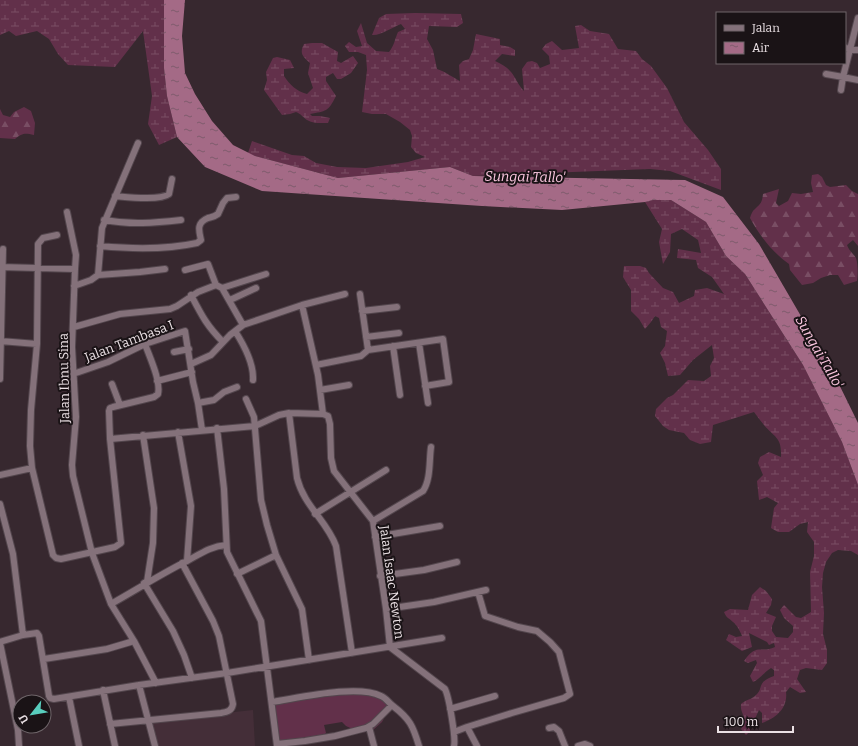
<svg xmlns="http://www.w3.org/2000/svg" width="858" height="746" font-family="Bitter,serif">
	<defs>
		<pattern id="forest-firs" width="22" height="20" patternUnits="userSpaceOnUse"><rect width="22" height="20" fill="#62304a"/><path d="M5 1l3.5 6h-7zM16 11l3.5 6h-7z" fill="#794e64"/></pattern>
		<pattern id="wetland-marsh" width="20" height="14" patternUnits="userSpaceOnUse"><rect width="20" height="14" fill="#62304a"/><path d="M1 5h8M5 5V1M11 12h8M15 12V8" fill="none" stroke="#794e64"/></pattern>
		<pattern id="water-ripples" width="26" height="14" patternUnits="userSpaceOnUse"><rect width="26" height="14" fill="#a46a86"/><path d="M2 4q2-2 4 0t4 0M15 11q2-2 4 0t4 0" fill="none" stroke="#7e5b6c"/></pattern>
	</defs>
	<rect width="100%" height="100%" fill="#37282f"/>
	<path fill="#442e38" d="M253,710L255,746H157L152,721Z"/>
	<path fill="#62304a" d="M367,689L381,694L392,703L382,722L373,730L361,733L346,726L342,722L324,725L326,733L320,738L280,745L273,699L323,695Z"/>
	<path fill="url(#forest-firs)" d="M24,107L31,111L35,123L34,135C25,133 22,133 15,139L0,138V109L3,115L10,117L14,112Z
		M818,174L822,177L826,185L830,187L846,185L852,191L858,194V246L853,240L847,245C849,251 853,253 856,258C858,264 858,275 857,281L844,285L838,275H830L821,278L813,283L802,285L790,270L789,264C772,252 760,236 750,218C751,215 752,211 755,209C761,203 762,203 763,194L779,189L776,203L779,206L788,201L792,193L801,194L813,192L811,183L812,175Z"/>
	<path fill="url(#wetland-marsh)" d="M0,0H164V68L167,96L177,137L159,145L148,124L152,96L143,31L115,67L68,65L58,54L49,39L37,31L16,36L9,31L0,35Z
		M415,13L461,14L463,23L457,27L429,26L427,39L433,50L437,69C446,72 452,77 460,81L459,65L463,61L469,59L473,50L476,34L500,39V45L510,47L515,50V56L502,54L495,61C501,64 507,67 511,72C516,78 518,85 524,91L522,69L527,62L532,61L537,63L540,68L550,64L549,56L542,49L546,44L552,41L562,50L579,48L575,26L581,25L590,31L609,34L618,49L636,51L642,59L651,66L667,88L684,122L708,150L721,169V190L670,171L650,169L473,176L450,167L338,178L255,156L248,153L252,141L292,155L304,156L316,163L337,167L366,168L408,162L425,157L416,153L411,147L412,136L410,130L400,122L386,114H372L362,112L367,70L366,55L358,52H349L345,46L349,42L356,47L362,46L357,31L361,23L367,43L376,51L389,52C394,46 395,39 398,32L405,29L401,24C393,27 380,36 372,35L379,18L386,14Z
		M312,43H322L338,52L337,61L341,63L353,56L358,63L351,73L341,79H337L333,73L326,77V81L336,96C328,112 326,111 310,114L312,116H320L330,118L328,123C322,123 313,124 307,120C303,117 301,114 296,112L290,114L282,115L264,90L267,80L266,72L273,58L277,57L290,60L294,68L284,69V76C290,85 296,91 307,94L313,88L308,73L310,63C303,56 299,54 304,44Z
		M653,200H671L706,222L726,256L745,274L803,365L842,442L858,485V555L851,551L838,550L832,553L826,562L823,573L822,587L824,613L823,634L827,650V663L822,670L806,668L800,670L797,679L806,692L800,693L790,687L786,692C788,708 776,718 762,723V713L759,710C754,719 754,729 746,735L741,729L745,723C745,716 740,712 741,704C745,700 750,700 755,696C765,688 755,683 774,676V670L771,668C764,672 760,679 753,682L750,676L757,663L756,660L748,663L744,661C757,642 761,654 775,647L774,643L769,645L767,642L749,633L752,647L742,651L726,640L729,634L736,637L742,636C740,631 737,625 733,622C728,617 727,619 724,612L730,609L748,610L752,595L760,587L766,591L772,599L771,605L766,613L776,617L772,626V631L776,637L788,638L793,632V626L784,618L780,610L784,605L796,617L801,618L811,612L810,572L814,556V542L807,532L808,522L800,524L789,532H778L771,528L774,508L778,503L767,497L759,500L757,481L763,475L758,463L760,457L769,452L781,457C782,437 775,438 764,425C760,420 757,416 754,412L713,425L711,442L700,444L690,440L684,433L669,430L663,426L655,416L656,409L667,398L673,395L688,380L704,381L711,376L710,366L714,358L712,345L693,360L680,375L668,376L665,363L660,353L665,346L667,331L661,327L659,318L655,316L651,322L645,329L639,319L631,311V290L623,277L624,266H640L646,268L649,273L663,288L673,292L679,303L694,296L695,290L707,288L724,294L712,277L698,268L696,260L677,258L678,249L701,253L698,240L682,229L671,234L670,252L663,264L659,242L662,229L645,202Z"/>
	<path fill="url(#water-ripples)" d="M164,0H185L182,36L185,73L195,94L212,121L233,145L255,156L338,178L450,167L473,176L685,180L723,197L759,244L830,366L858,423V485L842,442L803,365L745,274L726,256L706,222L671,200H653L645,202L562,210L482,206L262,191L205,167L177,137L167,96L164,68Z"/>
	<g fill="none" stroke-linecap="round" stroke-linejoin="round">
		<g stroke="#53464d" stroke-width="8">
			<path id="minor" d="M858,18L843,77L858,80
				M845,48L858,50
				M826,74L843,77L841,90
				M115,196C127,197 160,201 169,194L172,179
				M67,212L76,255L75,269
				M104,220C131,225 154,223 181,220
				M57,235L43,238L38,244L37,344L31,410L30,446L32,468L53,555L56,558L61,559L115,547L121,543L110,439L109,411L110,408L113,407L154,397L158,394C161,381 150,358 145,344
				M100,246C132,249 165,250 197,243L201,240C199,231 196,223 208,218C212,217 214,217 218,214L223,203L227,198L236,197
				M0,267L75,269L72,347L76,417L72,465L73,476L92,553L111,604L134,641L156,683
				M185,270L208,264L216,285
				M98,275L140,272L165,269
				M74,286L91,280L98,275L102,228L138,143
				M222,288L266,274
				M360,294L368,350
				M191,295C202,316 207,326 223,342
				M230,300L256,288
				M302,305L318,375L323,414
				M362,311L397,307
				M74,327L120,314L170,309L177,306L198,292L216,285L222,288L243,325
				M235,331C244,345 254,363 253,380
				M366,337L399,333
				M0,341L37,344
				M419,343L428,403
				M393,346L400,395
				M174,352L189,349
				M191,364L211,355L230,335L243,325L302,305L345,294
				M316,365L361,356L368,350L443,339L449,382L425,386
				M73,374L108,362L145,344L185,331L193,382L198,403L202,430
				M0,379L3,249
				M157,381L192,372
				M112,384L120,405
				M320,390L349,385
				M246,399L254,417L261,500L267,525L276,555L302,609L309,660
				M198,403L214,400L224,392L237,387
				M289,413L297,478C304,506 327,521 336,546L352,653
				M217,428L224,489L227,552L261,621L277,746
				M178,432L191,506L187,561
				M143,435L154,508L153,543L147,582
				M110,439L255,426L279,415L289,413L323,414L328,416L330,424L331,458L334,471L373,521L386,609L390,647
				M0,475L32,468
				M0,504L13,554L23,635
				M315,514L386,470
				M373,521L423,491C431,479 429,461 431,447
				M375,537L440,526
				M237,574L276,555
				M380,576L424,570L457,562
				M144,583L173,631L184,655L192,678
				M111,604C136,590 161,574 187,561C200,554 211,546 226,545
				M386,609L434,602L486,590
				M0,642L23,635L37,633L39,636L49,696L50,698L54,699L139,685L227,673L442,638
				M0,643L18,730L19,746
				M390,647L445,689C449,697 456,738 454,746
				M44,659L107,649L134,641
				M139,685L155,746
				M103,690L115,746
				M69,697L79,746
				M272,702C299,698 357,684 381,696C386,698 389,703 393,706C410,719 413,726 419,746
				M450,709L495,696
				M110,724L221,713C227,712 232,711 233,704L219,636L213,621L182,563
				M369,727L374,746
				M467,727L512,713L564,698L570,694L559,652L550,642L537,631L518,627L485,616L478,592
				M549,728L554,727L559,731L565,746
				M454,732L467,727L477,746
				M277,744L305,741L335,736L366,728L373,724L392,705
				M578,746L585,744L590,746"/>
		</g>
		<use href="#minor" stroke="#84717a" stroke-width="6"/>
	</g>
	<g text-anchor="middle" dominant-baseline="central" stroke-width="4" stroke-linejoin="round" paint-order="stroke">
		<g font-size="13" fill="#ebe1e5" stroke="#1a1316">
			<text transform="translate(129 341) rotate(-21)">Jalan Tambasa I</text>
			<text transform="translate(64 378) rotate(-91)">Jalan Ibnu Sina</text>
			<text transform="translate(392 582) rotate(82)">Jalan Isaac Newton</text>
		</g>
		<g font-size="14" font-style="italic" fill="#fcc7e0" stroke="#1a1316">
			<text transform="translate(525 177) rotate(1)">Sungai Tallo'</text>
			<text transform="translate(819 352) rotate(60)">Sungai Tallo'</text>
		</g>
	</g>
	<rect x="716" y="12" width="130" height="52" fill="#1a1316" stroke="#6e6569"/>
	<rect x="724" y="25" width="20" height="6" fill="#84717a" stroke="#6e6569"/>
	<text x="752" y="32" font-size="12" fill="#ebe1e5">Jalan</text>
	<rect x="724" y="42" width="20" height="12" fill="url(#water-ripples)" stroke="#6e6569"/>
	<text x="752" y="52" font-size="12" fill="#ebe1e5">Air</text>
	<g transform="translate(32 714) rotate(239)"><circle r="19" fill="#1a1316" stroke="#6e6569"/>
	<path d="M0-3L7 15L0 10L-7 15Z" fill="#59cebe"/>
	<text y="-6" font-size="11" font-weight="bold" text-anchor="middle" fill="#ebe1e5">U</text>
	</g>
	<path d="M718 726v6h75v-6" fill="none" stroke="#ebe1e5" stroke-width="2"/>
	<text x="724" y="726" font-size="12" fill="#ebe1e5" stroke="#1a1316" stroke-width="3" paint-order="stroke">100 m</text>
</svg>
